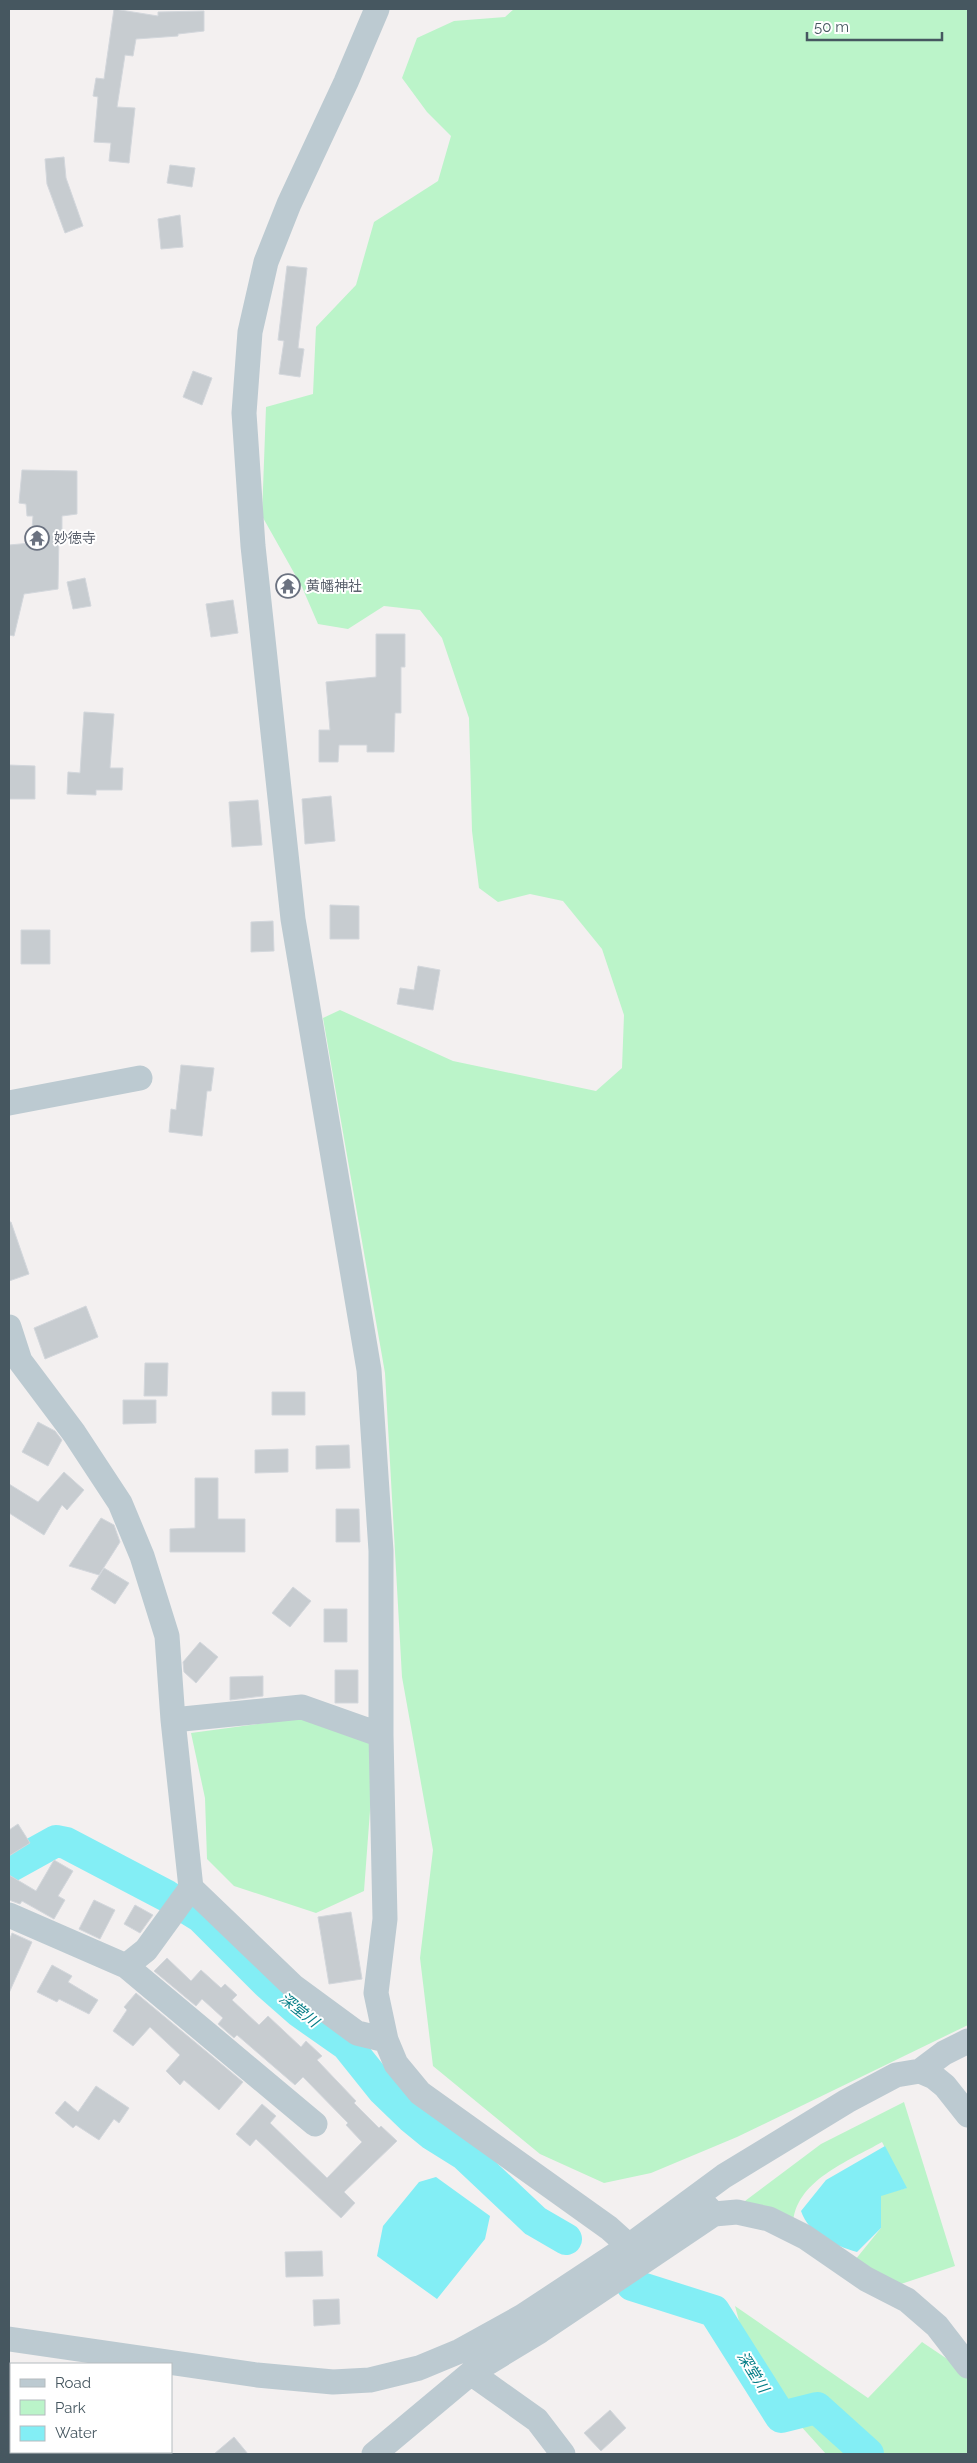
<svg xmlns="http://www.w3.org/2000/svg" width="977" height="2463" font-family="Raleway,'Noto Sans JP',sans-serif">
	<rect width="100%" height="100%" fill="#f3f0f0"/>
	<path fill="#bbf4c9" d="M514,9H968V2025L737,2137L651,2173L604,2183L540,2154L433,2066L420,1958L433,1850L402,1677L385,1373L323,1018L340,1010L453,1061L596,1091L622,1068L624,1015L602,949L563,901L530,894L498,902L479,888L472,831L469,718L442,638L420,610L384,606L348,629L318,624L302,587L262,516L266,407L313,394L316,327L356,285L374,222L438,181L451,136L427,112L402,78L417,38L454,21L505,17Z
		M303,1718L375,1744L364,1891L316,1913L234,1886L207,1859L205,1798L191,1733Z
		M904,2102L955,2266L886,2289L855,2260L881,2228V2195L906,2188L882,2142C849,2161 794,2181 793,2225L729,2213L821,2144Z
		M735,2306L868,2398L922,2342L968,2373V2454H826L753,2373Z"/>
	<path fill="#83eef5" d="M885,2146L907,2188L881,2196V2228L857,2252C834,2245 809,2235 801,2211L826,2180Z
		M436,2177L490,2216L485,2239L437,2299L377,2256L383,2226L419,2182Z"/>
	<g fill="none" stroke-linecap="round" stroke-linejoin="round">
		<path stroke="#83eef5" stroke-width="32" d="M9,1867L56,1841L66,1843L167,1896L201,1917L267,1983L300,2012L347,2045L383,2090L411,2117L433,2135L465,2155L535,2221L566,2239
			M632,2285L714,2311L781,2417L817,2408L868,2454"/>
	</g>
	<path fill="#c7ccd0" stroke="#d3d7dc" d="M114,9L158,16V12L204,11V31L178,34V36L136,39L133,56L125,55L117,107L135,108L129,163L109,161L111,143L94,142L98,97L93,96L96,78L104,79Z
		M64,157L66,178L83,226L65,233L47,184L45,159Z
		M170,165L195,168L192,187L167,183Z
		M180,215L183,247L161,249L158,219Z
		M287,266L307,268L298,348L304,349L300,377L279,374L284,341L278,340Z
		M193,371L212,378L202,405L183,397Z
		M22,470L77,471V514L62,516V531H59L58,589L24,594L14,636L9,635V545L31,543L33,516H27L26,504L19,503Z
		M85,578L91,606L73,609L67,582Z
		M233,600L238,633L211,637L206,604Z
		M376,634H405V667H401V713H395L394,752H367V745H339L338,762H319V730H330L326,682L376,677Z
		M84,712L114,714L110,768H123L122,790H96V795L67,794L68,772L80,773Z
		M9,765L35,766V799H9Z
		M331,796L335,841L305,844L302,799Z
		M258,800L262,845L232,847L229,802Z
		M330,905L359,906V939H330Z
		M273,921L274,951L251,952V922Z
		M21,930H50V964H21Z
		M418,966L440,970L433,1010L397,1004L400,988L414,990Z
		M181,1065L214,1068L211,1091H207L202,1136L169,1132L171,1109L176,1110Z
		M9,1222H11L29,1274L9,1281Z
		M86,1306L98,1337L45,1359L34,1328Z
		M145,1363H168L167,1396H144Z
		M272,1392H305V1415H272Z
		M123,1400H156V1423L123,1424Z
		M38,1422L55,1431L62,1440L48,1466L22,1452Z
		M349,1445L350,1468L316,1469V1446Z
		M288,1449V1472L255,1473V1450Z
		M64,1472L84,1490L67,1510L62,1505L44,1535L9,1513V1484L38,1502Z
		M195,1478H218V1519H245V1552H170V1529L195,1528Z
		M336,1509H359L360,1542H336Z
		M101,1518L114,1525L120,1542L99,1575L69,1566Z
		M104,1568L129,1583L115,1604L91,1589Z
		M293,1587L311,1601L290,1627L272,1613Z
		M324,1609H347V1642H324Z
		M200,1642L218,1657L196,1683L184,1672L183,1662Z
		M335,1670H358V1703H335Z
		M263,1676V1696L230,1700V1677Z
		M18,1824L30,1843L9,1856V1830Z
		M54,1860L73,1871L58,1896L65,1900L54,1919L22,1901L20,1904L9,1900V1875L36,1891Z
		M94,1900L115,1910L100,1939L79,1929Z
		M135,1905L153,1915L140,1933L124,1924Z
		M351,1912L362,1979L329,1984L318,1917Z
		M12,1933L32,1942L9,1993V1941Z
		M167,1958L191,1981L201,1970L221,1988L225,1984L237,1995L232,2000L259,2025L268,2016L301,2047L306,2041L322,2056L317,2060L356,2101L354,2103L379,2128L381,2126L397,2141L344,2192L355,2203L341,2218L256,2139L250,2146L236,2134L262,2104L276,2116L270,2123L327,2178L362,2142L346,2125L348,2123L303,2077L295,2085L237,2035L234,2038L218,2024L223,2018L202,1999L196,2006L154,1971Z
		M52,1965L72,1976L68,1982L98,2000L89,2014L59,1999L57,2002L37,1992Z
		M136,1993L243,2082L219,2110L184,2080L180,2085L166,2071L180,2055L150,2027L133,2046L113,2031L127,2010L124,2007Z
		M96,2086L129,2108L119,2123L114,2119L99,2140L76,2125L73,2128L55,2113L65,2101L78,2112Z
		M322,2251L323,2276L286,2277L285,2252Z
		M339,2299L340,2324L314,2326L313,2300Z
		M610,2410L626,2428L601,2451L584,2433Z
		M234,2437L248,2454H214Z"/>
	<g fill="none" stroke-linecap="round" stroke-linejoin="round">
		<path stroke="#bccad1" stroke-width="25" d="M377,9L346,82L289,204L266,262L250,332L244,413L253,546L293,919L369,1370L381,1551V1735L385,1919L376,1993L386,2040L396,2064L420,2093L609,2228L629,2246
			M9,1103L140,1078
			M9,1327L20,1361L74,1433L120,1503L142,1556L167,1636L173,1720L191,1888L293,1986L357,2033L386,2040
			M173,1720L302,1707L381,1735
			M9,1915L126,1966L146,1950L191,1888
			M126,1966L315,2124
			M920,2071L944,2053L968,2041
			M703,2203L714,2214L737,2212L769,2219L805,2237L866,2279L907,2300L937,2326L968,2366
			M9,2339L257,2375L333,2382L370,2380L419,2368L460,2351L523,2316L629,2246L724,2176L847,2101L896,2075L920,2071L934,2077L945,2086L968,2115
			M471,2373L537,2420L563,2454
			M374,2454L471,2373L540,2331L714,2214"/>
	</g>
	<defs>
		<g id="temple-ring" transform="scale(1.25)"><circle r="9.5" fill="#fff" stroke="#6b7280" stroke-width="1.5"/><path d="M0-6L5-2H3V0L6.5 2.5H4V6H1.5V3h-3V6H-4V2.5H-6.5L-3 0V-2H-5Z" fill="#6b7280"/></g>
	</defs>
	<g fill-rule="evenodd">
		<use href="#temple-ring" x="37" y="538"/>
		<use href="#temple-ring" x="288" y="586"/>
	</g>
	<g text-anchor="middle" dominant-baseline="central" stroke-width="4" stroke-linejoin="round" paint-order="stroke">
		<g font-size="14" fill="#5b616d" stroke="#fff" text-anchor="start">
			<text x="54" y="538">妙徳寺</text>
			<text x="306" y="586">黄幡神社</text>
		</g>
		<g font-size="15" font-style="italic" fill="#057e87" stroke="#fff">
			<text transform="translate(299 2010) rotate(38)">深堂川</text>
			<text transform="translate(753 2372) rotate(58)">深堂川</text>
		</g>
	</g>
	<rect width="977" height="2463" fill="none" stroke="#465760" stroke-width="20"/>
	<rect x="10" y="2363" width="162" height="90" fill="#ffffff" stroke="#b5bcbf"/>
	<rect x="20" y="2379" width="25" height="8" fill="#bccad1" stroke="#b5bcbf"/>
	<text x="55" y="2388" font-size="15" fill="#465760">Road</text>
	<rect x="20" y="2400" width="25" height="15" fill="#bbf4c9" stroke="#b5bcbf"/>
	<text x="55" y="2413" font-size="15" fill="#465760">Park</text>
	<rect x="20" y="2426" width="25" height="15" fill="#83eef5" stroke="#b5bcbf"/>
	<text x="55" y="2438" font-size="15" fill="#465760">Water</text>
	<path d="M807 32v8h135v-8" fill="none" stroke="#465760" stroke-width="2.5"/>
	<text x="814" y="32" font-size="15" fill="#465760" stroke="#ffffff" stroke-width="4" paint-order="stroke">50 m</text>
</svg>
